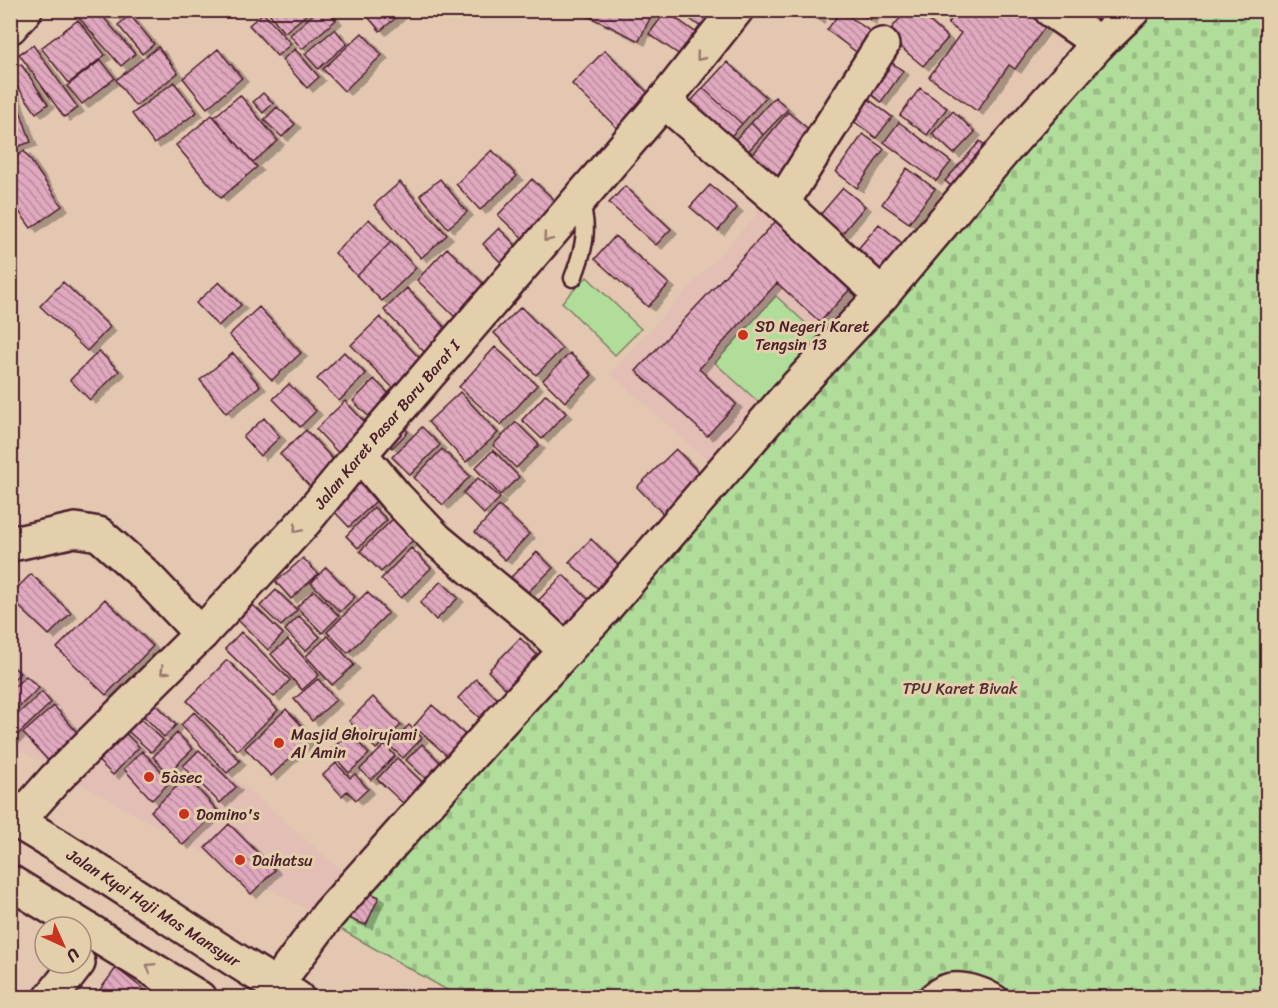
<svg xmlns="http://www.w3.org/2000/svg" width="1278" height="1008" font-family="Sriracha,sans-serif">
	<defs>
		<pattern id="cemetery-stones" width="16" height="16" patternUnits="userSpaceOnUse" patternTransform="scale(1.5)"><rect width="16" height="16" fill="#b1dd9b"/><path d="M2 7V4a2 2 0 0 1 4 0v3zM10 15v-3a2 2 0 0 1 4 0v3z" fill="#9abd86"/></pattern>
		<pattern id="building-back-hatch" width="6" height="6" patternUnits="userSpaceOnUse" patternTransform="scale(1.5)"><rect width="6" height="6" fill="#e0a9bf"/><path d="M-1 5l2 2M0 0l6 6M5-1l2 2" fill="none" stroke="#b8899b"/></pattern>
		<filter id="shadow"><feDropShadow dx="6" dy="4" stdDeviation="0" flood-color="#0004"/></filter>
	</defs>
	<rect width="100%" height="100%" fill="#e3c7b1"/>
	<filter id="ink" filterUnits="userSpaceOnUse"><feTurbulence type="fractalNoise" baseFrequency=".0167" numOctaves="2"/><feDisplacementMap in="SourceGraphic" scale="12" xChannelSelector="R" yChannelSelector="G"/><feConvolveMatrix kernelMatrix="1 2 1 2 8 2 1 2 1" color-interpolation-filters="sRGB"/></filter>
	<g filter="url(#ink)">
		<path fill="#e2beb5" d="M769,201L874,297L716,469L611,373Z
			M10,582L347,876L313,913L11,745Z"/>
		<path fill="#b1dd9b" stroke="#7e7e63" stroke-width="1.5" d="M587,277L641,329L615,355L562,302Z
			M776,296L824,340L763,406L715,363Z"/>
		<path fill="url(#cemetery-stones)" stroke="#7e7e63" stroke-width="1.5" d="M1152,11H1267V997H459L330,923L755,455L1058,117L1122,42Z"/>
		<path fill="url(#building-back-hatch)" stroke="#4a1f2b" stroke-width="1.5" filter="url(#shadow)" d="M72,10H97L135,54L121,66Z
			M109,10H125L117,18Z
			M267,10H312L284,33Z
			M318,10H327L336,20L302,49L290,35Z
			M362,10H401L403,12L380,31Z
			M581,10H640L651,16L639,41L580,12Z
			M678,10H714L702,28Z
			M804,10H823L818,19Z
			M855,10H876L870,20Z
			M907,10H917L948,38L923,66L886,35Z
			M957,10H1031L1048,23L1015,69L1009,65L977,111L929,77L961,33L948,24Z
			M1082,10H1116L1092,34L1075,17Z
			M666,11L699,35L683,57L649,34Z
			M841,11L874,34L859,54L827,30Z
			M263,13L291,44L277,56L249,25Z
			M130,15L154,44L142,54L118,25Z
			M78,20L105,55L69,83L41,48Z
			M335,29L347,44L318,69L305,54Z
			M362,33L382,55L344,91L323,69Z
			M33,45L78,108L64,117L19,54Z
			M158,47L178,73L135,106L116,80Z
			M218,49L242,78L207,108L183,78Z
			M295,49L319,77L307,88L282,60Z
			M605,50L654,99L621,132L572,84Z
			M884,57L903,71L881,102L862,87Z
			M101,60L115,78L82,104L67,86Z
			M727,62L766,97L742,124L703,88Z
			M21,64L48,104L36,113L10,76V71Z
			M10,82L31,142L10,149Z
			M174,82L197,112L154,144L132,114Z
			M703,88L742,124L722,146L683,110Z
			M920,88L947,108L927,135L900,115Z
			M263,93L273,103L263,113L253,102Z
			M860,93L892,117L876,138L844,114Z
			M240,95L278,141L253,162L214,117Z
			M775,97L788,109L763,135L751,123Z
			M277,107L295,124L282,137L264,120Z
			M953,111L975,132L954,154L932,134Z
			M788,112L814,134L773,182L748,160Z
			M212,115L257,167L221,198L176,145Z
			M899,122L951,162L936,181L884,142Z
			M751,123L763,135L741,159L728,147Z
			M863,134L884,149L857,188L836,172Z
			M980,141L993,152L958,192L945,181Z
			M492,150L517,176L480,210L456,184Z
			M24,151L62,206L31,228L10,199V161Z
			M907,168L935,189L909,223L882,204Z
			M440,179L467,212L448,228L420,195Z
			M532,179L565,210L531,246L498,215Z
			M400,182L447,235L421,258L374,205Z
			M710,185L737,208L718,231L690,207Z
			M625,186L671,229L656,245L609,203Z
			M843,188L865,206L836,241L814,222Z
			M369,219L391,242L357,276L335,253Z
			M778,219L852,287L820,322L777,283L699,369L736,404L707,436L636,371Z
			M879,224L910,250L882,283L852,256Z
			M499,228L524,254L507,269L483,244Z
			M615,236L669,284L648,307L595,259Z
			M391,242L416,268L382,301L357,276Z
			M447,248L488,288L458,320L417,280Z
			M63,282L110,327L87,351L40,306Z
			M219,282L241,305L218,326L196,303Z
			M407,288L452,335L429,357L384,310Z
			M259,307L301,353L272,380L229,335Z
			M521,307L562,349L536,375L494,333Z
			M380,317L428,367L399,394L351,345Z
			M495,347L537,385L501,425L459,387Z
			M99,351L119,371L90,400L70,380Z
			M344,352L366,374L339,401L317,379Z
			M233,353L260,386L226,413L200,380Z
			M570,353L592,375L565,402L543,380Z
			M374,379L395,400L373,421L353,401Z
			M289,384L316,411L300,427L273,399Z
			M460,392L498,433L466,462L428,422Z
			M546,394L566,413L542,439L522,420Z
			M345,401L371,429L342,457L316,429Z
			M264,418L280,437L260,456L243,437Z
			M395,418L408,432L392,448L379,434Z
			M516,422L539,445L516,468L493,445Z
			M422,427L440,445L410,475L392,457Z
			M306,430L340,467L314,491L280,454Z
			M442,449L470,476L443,505L414,478Z
			M676,449L709,483L670,521L637,487Z
			M493,450L519,477L500,495L475,468Z
			M478,478L500,498L484,514L463,493Z
			M360,483L376,501L349,527L332,509Z
			M499,506L529,534L505,560L475,532Z
			M374,507L387,520L358,548L346,536Z
			M393,519L414,539L381,572L360,551Z
			M591,539L624,571L603,593L569,562Z
			M411,548L431,568L401,598L381,579Z
			M537,552L553,568L527,593L511,577Z
			M303,558L318,574L291,599L276,582Z
			M326,567L355,597L340,612L311,583Z
			M31,574L71,613L49,635L10,598V595Z
			M563,575L592,603L561,634L533,606Z
			M441,581L458,598L436,620L420,603Z
			M276,590L297,610L281,626L260,606Z
			M314,590L339,616L322,633L297,607Z
			M367,592L388,613L348,653L327,632Z
			M105,599L153,646L106,695L57,648Z
			M253,605L283,634L268,650L238,620Z
			M299,616L320,637L305,651L285,630Z
			M241,632L290,680L274,697L225,649Z
			M328,636L354,665L332,685L306,656Z
			M520,638L542,660L510,693L488,671Z
			M288,640L319,675L302,690L271,654Z
			M227,660L278,710L238,750L187,701Z
			M10,664L20,673L10,683Z
			M26,676L39,688L10,715V691Z
			M318,679L336,700L312,721L294,699Z
			M476,679L503,704L485,723L458,698Z
			M42,692L51,703L11,741L10,721Z
			M373,697L401,725L376,749L349,721Z
			M153,701L176,725L164,737L140,712Z
			M432,705L471,740L453,761L414,726Z
			M54,706L82,738L52,765L23,733Z
			M286,709L312,737L271,776L245,748Z
			M132,711L163,740L151,752L120,724Z
			M194,712L240,761L227,773L181,725Z
			M409,725L422,738L403,758L389,745Z
			M119,727L139,747L113,775L92,755Z
			M177,733L193,749L168,773L153,757Z
			M350,733L369,754L349,773L329,751Z
			M422,744L445,767L430,783L406,760Z
			M385,745L395,756L371,780L360,769Z
			M199,750L236,787L220,803L183,766Z
			M142,751L171,781L152,800L124,769Z
			M397,758L423,783L404,804L377,779Z
			M336,763L350,778L355,774L368,789L356,800L347,791L342,796L323,775Z
			M187,777L218,811L183,845L151,811Z
			M229,824L275,870L251,894L205,848Z
			M361,889L379,897L366,925L348,918Z
			M116,968L155,998H94Z"/>
		<g fill="none" stroke-linecap="round" stroke-linejoin="round">
			<g stroke="#4a1f2b" stroke-width="21">
				<path id="lane" d="M573,278C584,250 590,227 579,199
					M924,998C930,991 939,984 948,982C966,979 989,987 1003,998"/>
			</g>
			<g stroke="#4a1f2b" stroke-width="38">
				<g id="street">
					<path d="M1051,10L1099,43"/>
					<path d="M10,27L25,10"/>
					<path d="M664,101L782,203L882,295"/>
					<path d="M782,203L882,45"/>
					<path d="M360,454L396,497L437,540L530,617L566,651"/>
					<path d="M10,540L17,543L75,530L99,534L144,574L201,634"/>
					<path id="s1" d="M18,821L55,779L201,634L305,521L360,454L664,101L736,10"/>
					<path d="M276,985L328,915L492,731L604,609L787,397L882,295L1005,149L1099,43L1133,10"/>
				</g>
			</g>
			<g stroke="#4a1f2b" stroke-width="38">
				<path id="secondary" d="M51,998L78,963"/>
			</g>
			<g stroke="#4a1f2b" stroke-width="38">
				<g id="primary">
					<path id="s2" d="M10,817C108,874 199,940 297,998"/>
					<path d="M10,882L199,998"/>
				</g>
			</g>
			<use href="#lane" stroke="#e4cfad" stroke-width="16"/>
			<use href="#street" stroke="#e4cfad" stroke-width="33"/>
			<use href="#secondary" stroke="#e4cfad" stroke-width="33"/>
			<use href="#primary" stroke="#e4cfad" stroke-width="33"/>
		</g>
		<defs><path id="oneway-chevron" d="M-2-3.5L2.5 0L-2 3.5" fill="none" stroke-width="1.6" stroke-linecap="round" stroke-linejoin="round" transform="scale(1.5)"/></defs>
		<g stroke="#97776c">
			<use href="#oneway-chevron" transform="translate(700 57) rotate(129)"/>
			<use href="#oneway-chevron" transform="translate(547 238) rotate(130)"/>
			<use href="#oneway-chevron" transform="translate(297 529) rotate(133)"/>
			<use href="#oneway-chevron" transform="translate(164 671) rotate(135)"/>
			<use href="#oneway-chevron" transform="translate(150 967) rotate(-148)"/>
		</g>
	</g>
	<g fill="#c8321e" stroke="#e4cfad" stroke-width="2">
		<circle cx="743" cy="335" r="6"/>
		<circle cx="279" cy="743" r="6"/>
		<circle cx="149" cy="777" r="6"/>
		<circle cx="184" cy="814" r="6"/>
		<circle cx="240" cy="860" r="6"/>
	</g>
	<g text-anchor="middle" dominant-baseline="central" stroke-width="6" stroke-linejoin="round" paint-order="stroke">
		<g font-size="16" fill="#4a1f2b" stroke="#e4cfad" text-anchor="start">
			<text x="755" y="326">SD Negeri Karet<tspan x="755" dy="18">Tengsin 13</tspan></text>
			<text x="291" y="734">Masjid Ghoirujami<tspan x="291" dy="18">Al Amin</tspan></text>
			<text x="161" y="777">5àsec</text>
			<text x="196" y="814">Domino's</text>
			<text x="252" y="860">Daihatsu</text>
		</g>
		<g font-size="16" fill="#4a1f2b" stroke="#e4cfad">
			<text stroke="none"><textPath href="#s1" startOffset="542">Jalan Karet Pasar Baru Barat I</textPath></text>
			<text stroke="none"><textPath href="#s2" startOffset="170">Jalan Kyai Haji Mas Mansyur</textPath></text>
		</g>
		<g font-size="16" fill="#543236" stroke="#e4cfad">
			<text x="960" y="688">TPU Karet Bivak</text>
		</g>
	</g>
	<rect width="1278" height="1008" fill="none" stroke="#e4cfad" stroke-width="36"/>
	<rect x="18" y="18" width="1242" height="972" fill="none" stroke="#4a1f2b" stroke-width="2" filter="url(#ink)"/>
	<g transform="translate(63 945) rotate(135)"><circle r="28" fill="#e4cfad" stroke="#a68979" stroke-width="1.5"/>
	<path d="M0-4.5L10 22L0 15L-10 22Z" fill="#c8321e"/>
	<text y="-9" font-size="16" font-weight="bold" text-anchor="middle" fill="#4a1f2b">U</text>
	</g>
</svg>
